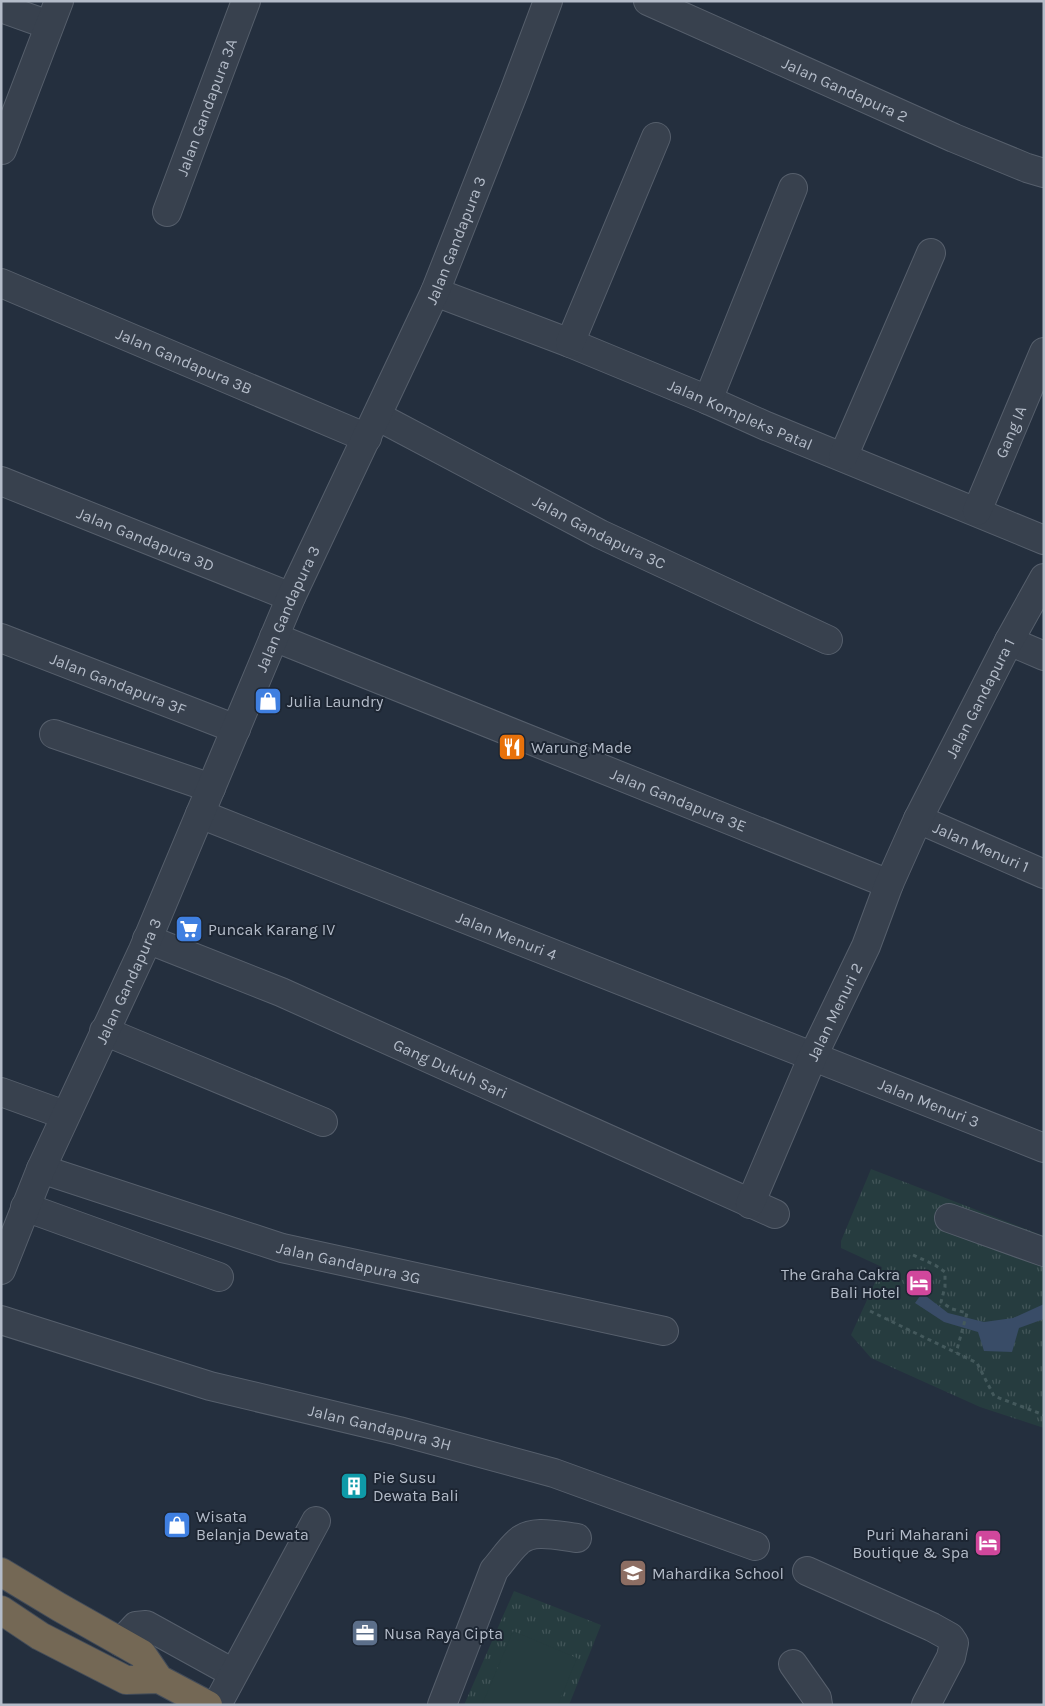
<svg xmlns="http://www.w3.org/2000/svg" width="1045" height="1706" font-family="Karla,sans-serif">
	<defs>
		<pattern id="grass-tufts" width="24" height="20" patternUnits="userSpaceOnUse" patternTransform="scale(1.25)"><rect width="24" height="20" fill="#263c3f"/><path d="M3 7l-1-3M5 7V3M7 7l1-3M15 17l-1-3M17 17v-4M19 17l1-3" fill="none" stroke="#435659"/></pattern>
	</defs>
	<rect width="100%" height="100%" fill="#242f3e"/>
	<path fill="url(#grass-tufts)" d="M871,1169L1044,1236V1428L980,1407L871,1358L851,1335L882,1267L841,1248V1241Z
		M514,1591L601,1625L569,1705H464Z"/>
	<path fill="#263c3f" d="M513,1631L577,1658L558,1705H482Z"/>
	<path fill="#394c67" d="M922,1293L948,1313L984,1322L1013,1318L1044,1304V1319L1019,1328L1012,1352L984,1351L978,1332L944,1322L915,1303Z"/>
	<g fill="none" stroke-linecap="round" stroke-linejoin="round">
		<g stroke="#565f6c" stroke-width="30">
			<g id="minor">
				<path id="s1" d="M648,1L954,138L1027,168L1044,173"/>
				<path d="M1,8L49,25"/>
				<path d="M2,150L59,1"/>
				<path id="s2" d="M167,212L246,1"/>
				<path id="s3" d="M1,283L367,438"/>
				<path id="s4" d="M435,292L570,343L708,400L766,426L1044,540"/>
				<path d="M570,343L656,137"/>
				<path d="M708,400L793,188"/>
				<path id="s5" d="M377,416L600,534L828,640"/>
				<path d="M843,457L931,253"/>
				<path id="s6" d="M1,481L291,597"/>
				<path id="s7" d="M977,511L1044,352"/>
				<path id="s8" d="M274,637L889,884"/>
				<path id="s9" d="M1,638L236,729"/>
				<path d="M1009,641L1044,656"/>
				<path d="M54,734L211,788"/>
				<path id="s10" d="M200,814L1044,1148"/>
				<path id="s11" d="M918,819L1044,874"/>
				<path id="s12" d="M147,939L281,992L775,1214"/>
				<path d="M104,1031L323,1122"/>
				<path d="M1,1092L65,1115"/>
				<path id="s13" d="M41,1169L282,1248L664,1331"/>
				<path id="s14" d="M750,1204L813,1056L866,946L889,884L918,819L1009,641L1044,578"/>
				<path d="M25,1207L219,1277"/>
				<path d="M949,1218L1044,1252"/>
				<path id="s15" d="M1,1270L41,1169L143,950L291,597L435,292L515,89L548,1"/>
				<path id="s16" d="M1,1320L210,1386L399,1431L554,1473L755,1546"/>
				<path d="M807,1571L932,1627L950,1637L954,1643L951,1657L926,1705"/>
				<path d="M121,1642L136,1626L146,1625L233,1673"/>
				<path d="M793,1664L817,1698L818,1705"/>
				<path d="M217,1705L316,1521"/>
				<path d="M442,1705L494,1570C502,1561 509,1550 518,1542C532,1528 559,1536 577,1538"/>
			</g>
		</g>
		<g stroke="#434c59" stroke-width="30">
			<path id="highway" d="M1,1572L59,1607L142,1654L159,1679L208,1705
				M1,1610L40,1636L126,1680L159,1679"/>
		</g>
		<path stroke="#44595c" stroke-width="3" stroke-dasharray="4 4" stroke-linecap="butt" d="M913,1255L935,1265L945,1272V1287L941,1302L952,1309L967,1313L956,1353
			M870,1311L977,1363L994,1396L1044,1415"/>
		<use href="#minor" stroke="#38414e" stroke-width="28"/>
		<use href="#highway" stroke="#746855" stroke-width="28"/>
	</g>
	<defs>
		<g id="shop-square" transform="scale(1.4375)"><rect x="-9" y="-9" width="18" height="18" rx="4" fill="#3f7fe0" stroke="#1d2633"/><path d="M-5-2.5h2.3a2.7 3.5 0 0 1 5.4 0H5L5.5 6h-11ZM-1.5-2.5h3a1.5 2.3 0 0 0-3 0Z" fill="#fff"/></g>
		<g id="restaurant-square" transform="scale(1.4375)"><rect x="-9" y="-9" width="18" height="18" rx="4" fill="#e8710a" stroke="#1d2633"/><path d="M-5-6h1v4h1v-4h1v4h1v-4h1v5L-1.5 .5V6h-2V.5L-5-1ZM5-6V6H3V1.5H1.5Q1.5-4 5-6Z" fill="#fff"/></g>
		<g id="supermarket-square" transform="scale(1.4375)"><rect x="-9" y="-9" width="18" height="18" rx="4" fill="#3f7fe0" stroke="#1d2633"/><path d="M-6-5.5h2.5l.6 2H6L4.5 2H-2.5L-4.4-4H-6ZM-1.5 3.2a1.3 1.3 0 1 0 .1 0ZM3 3.2a1.3 1.3 0 1 0 .1 0Z" fill="#fff"/></g>
		<g id="hotel-square" transform="scale(1.4375)"><rect x="-9" y="-9" width="18" height="18" rx="4" fill="#d1479c" stroke="#1d2633"/><path d="M-6-4.5h1.5V1H6V5H4.5V3h-9V5H-6ZM-4 0a1.8 1.8 0 1 1 3.6 0ZM.5 0V-2.5h3Q6-2.5 6 0Z" fill="#fff"/></g>
		<g id="building-square" transform="scale(1.4375)"><rect x="-9" y="-9" width="18" height="18" rx="4" fill="#0f9aa8" stroke="#1d2633"/><path d="M-4-6H4V6H1V3H-1V6H-4ZM-2.5-4.3h1.7v1.8h-1.7ZM.8-4.3h1.7v1.8H.8ZM-2.5-1h1.7V.8h-1.7ZM.8-1h1.7V.8H.8Z" fill="#fff"/></g>
		<g id="school-square" transform="scale(1.4375)"><rect x="-9" y="-9" width="18" height="18" rx="4" fill="#8d6e63" stroke="#1d2633"/><path d="M0-5L7-2L0 1L-7-2ZM-4 1L0 2.5L4 1V4Q0 6-4 4Z" fill="#fff"/></g>
		<g id="office-square" transform="scale(1.4375)"><rect x="-9" y="-9" width="18" height="18" rx="4" fill="#5c6f8a" stroke="#1d2633"/><path d="M-6-3h4V-5.5h4V-3h4V5H-6ZM-1-4.5V-3h2v-1.5ZM-6 0V1H6V0Z" fill="#fff"/></g>
	</defs>
	<g fill-rule="evenodd">
		<use href="#shop-square" x="268" y="701"/>
		<use href="#restaurant-square" x="512" y="747"/>
		<use href="#supermarket-square" x="189" y="929"/>
		<use href="#hotel-square" x="919" y="1283"/>
		<use href="#building-square" x="354" y="1486"/>
		<use href="#shop-square" x="177" y="1525"/>
		<use href="#hotel-square" x="988" y="1543"/>
		<use href="#school-square" x="633" y="1573"/>
		<use href="#office-square" x="365" y="1633"/>
	</g>
	<g text-anchor="middle" dominant-baseline="central" stroke-width="4" stroke-linejoin="round" paint-order="stroke">
		<g font-size="16" fill="#b4bcc9" stroke="#1d2633">
			<text stroke="none"><textPath href="#s1" startOffset="216">Jalan Gandapura 2</textPath></text>
			<text stroke="none"><textPath href="#s2" startOffset="112">Jalan Gandapura 3A</textPath></text>
			<text stroke="none"><textPath href="#s15" startOffset="1126">Jalan Gandapura 3</textPath></text>
			<text stroke="none"><textPath href="#s3" startOffset="199">Jalan Gandapura 3B</textPath></text>
			<text stroke="none"><textPath href="#s4" startOffset="329">Jalan Kompleks Patal</textPath></text>
			<text stroke="none"><textPath href="#s7" startOffset="86">Gang IA</textPath></text>
			<text stroke="none"><textPath href="#s5" startOffset="251">Jalan Gandapura 3C</textPath></text>
			<text stroke="none"><textPath href="#s6" startOffset="156">Jalan Gandapura 3D</textPath></text>
			<text stroke="none"><textPath href="#s15" startOffset="721">Jalan Gandapura 3</textPath></text>
			<text stroke="none"><textPath href="#s9" startOffset="126">Jalan Gandapura 3F</textPath></text>
			<text stroke="none"><textPath href="#s14" startOffset="556">Jalan Gandapura 1</textPath></text>
			<text stroke="none"><textPath href="#s8" startOffset="436">Jalan Gandapura 3E</textPath></text>
			<text stroke="none"><textPath href="#s11" startOffset="69">Jalan Menuri 1</textPath></text>
			<text stroke="none"><textPath href="#s10" startOffset="330">Jalan Menuri 4</textPath></text>
			<text stroke="none"><textPath href="#s15" startOffset="316">Jalan Gandapura 3</textPath></text>
			<text stroke="none"><textPath href="#s14" startOffset="210">Jalan Menuri 2</textPath></text>
			<text stroke="none"><textPath href="#s12" startOffset="330">Gang Dukuh Sari</textPath></text>
			<text stroke="none"><textPath href="#s10" startOffset="784">Jalan Menuri 3</textPath></text>
			<text stroke="none"><textPath href="#s13" startOffset="322">Jalan Gandapura 3G</textPath></text>
			<text stroke="none"><textPath href="#s16" startOffset="394">Jalan Gandapura 3H</textPath></text>
		</g>
		<g font-size="16" fill="#b4bcc9" stroke="#1d2633" text-anchor="start">
			<text x="287" y="701">Julia Laundry</text>
			<text x="531" y="747">Warung Made</text>
			<text x="208" y="929">Puncak Karang IV</text>
			<text x="900" y="1274" text-anchor="end">The Graha Cakra<tspan x="900" dy="18">Bali Hotel</tspan></text>
			<text x="373" y="1477">Pie Susu<tspan x="373" dy="18">Dewata Bali</tspan></text>
			<text x="196" y="1516">Wisata<tspan x="196" dy="18">Belanja Dewata</tspan></text>
			<text x="969" y="1534" text-anchor="end">Puri Maharani<tspan x="969" dy="18">Boutique &amp; Spa</tspan></text>
			<text x="652" y="1573">Mahardika School</text>
			<text x="384" y="1633">Nusa Raya Cipta</text>
		</g>
	</g>
	<rect width="1045" height="1706" fill="none" stroke="#b4bcc9" stroke-width="5"/>
</svg>
